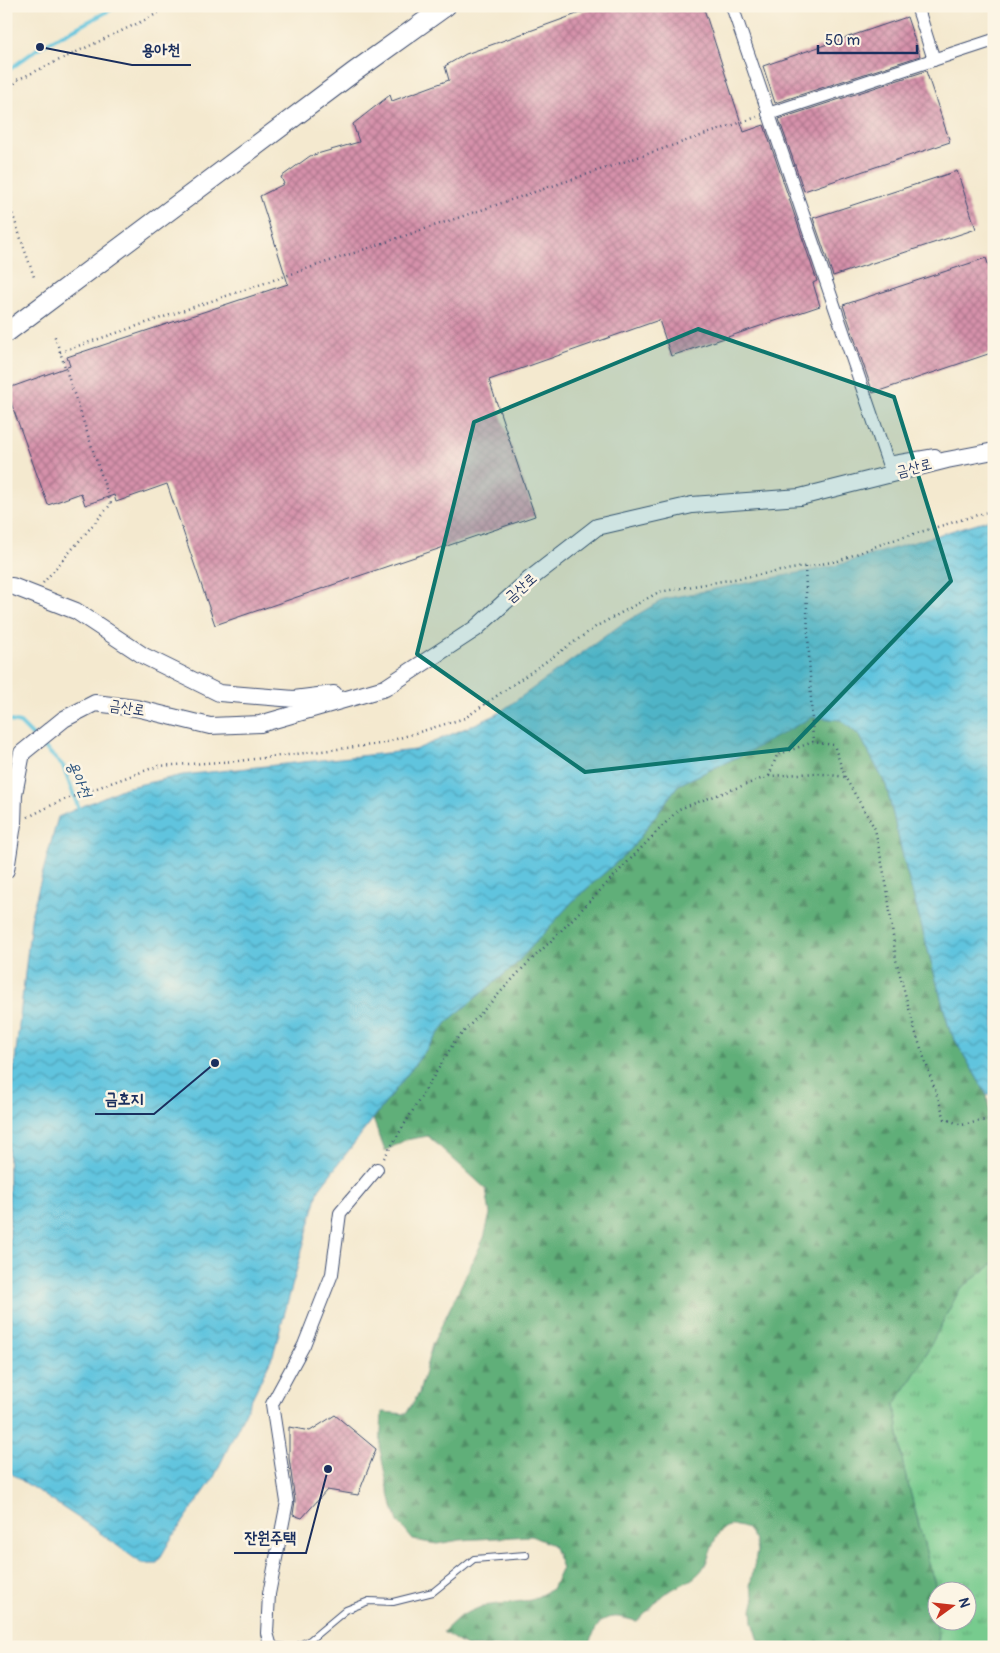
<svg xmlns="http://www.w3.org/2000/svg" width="1000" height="1653" font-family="Pangolin,'Poor Story',sans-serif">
	<defs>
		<pattern id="grass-tufts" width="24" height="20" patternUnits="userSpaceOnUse" patternTransform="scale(1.25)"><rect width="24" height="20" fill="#77cb8e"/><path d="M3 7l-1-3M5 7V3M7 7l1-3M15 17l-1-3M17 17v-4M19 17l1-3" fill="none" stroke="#61a577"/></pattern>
		<pattern id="forest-firs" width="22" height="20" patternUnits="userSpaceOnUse" patternTransform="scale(1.25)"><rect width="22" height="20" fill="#61af79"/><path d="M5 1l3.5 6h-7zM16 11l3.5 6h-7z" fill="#4f8f66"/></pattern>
		<pattern id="water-waves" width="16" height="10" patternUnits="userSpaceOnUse" patternTransform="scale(1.25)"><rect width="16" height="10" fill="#60c4de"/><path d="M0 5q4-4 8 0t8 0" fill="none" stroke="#4ea0b7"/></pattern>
		<pattern id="building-cross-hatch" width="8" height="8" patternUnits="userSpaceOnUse" patternTransform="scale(1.25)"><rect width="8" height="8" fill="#d691aa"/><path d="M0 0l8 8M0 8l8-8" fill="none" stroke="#ad778e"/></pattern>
	</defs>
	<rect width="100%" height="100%" fill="#fcf5e5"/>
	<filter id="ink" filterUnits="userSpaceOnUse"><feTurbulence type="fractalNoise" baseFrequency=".02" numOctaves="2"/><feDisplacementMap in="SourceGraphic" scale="10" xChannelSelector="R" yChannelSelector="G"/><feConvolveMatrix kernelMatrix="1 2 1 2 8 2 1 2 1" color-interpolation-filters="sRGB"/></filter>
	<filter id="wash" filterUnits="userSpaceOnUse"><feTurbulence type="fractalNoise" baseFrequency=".0096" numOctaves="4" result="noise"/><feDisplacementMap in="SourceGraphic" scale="20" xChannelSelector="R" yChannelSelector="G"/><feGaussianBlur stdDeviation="1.12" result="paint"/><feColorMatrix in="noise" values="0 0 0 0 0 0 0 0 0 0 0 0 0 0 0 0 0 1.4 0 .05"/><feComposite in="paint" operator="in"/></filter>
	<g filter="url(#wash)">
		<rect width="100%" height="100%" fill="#f4e9cf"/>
		<path fill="url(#grass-tufts)" stroke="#497d76" fill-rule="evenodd" d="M994,1263V1647H938L936,1589L903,1465L895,1404L919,1367L960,1289ZM938,1590H968V1620H938Z"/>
		<path fill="url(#forest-firs)" stroke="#3e6f6c" d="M812,717L841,720L860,736L886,785L906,869L950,1031L987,1095L994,1143V1263L960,1289L919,1367L895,1404L903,1465L936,1589L938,1647H761L753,1622L752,1610L755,1598L750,1586L757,1551L754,1539L747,1529C739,1526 729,1523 722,1530C711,1540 711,1559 701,1571C691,1583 677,1585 665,1594C654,1602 648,1613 637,1621C630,1620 620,1616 613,1617C598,1618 592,1634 590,1647H467L443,1632L460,1616L483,1606L531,1600L552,1589L562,1568L553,1545L531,1536L460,1540L437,1544L413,1540L398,1522L390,1498L380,1450L382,1412L406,1414L419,1393L432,1345L484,1238L490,1214L486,1189L428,1136L405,1140L385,1151L373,1119L449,1020L513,967L572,902L631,849L678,785L752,750Z"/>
		<path fill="url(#water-waves)" stroke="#3e7a9e" d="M994,518V1095H987L950,1031L906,869L886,785L860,736L841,720L812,717L752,750L678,785L631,849L572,902L513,967L449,1020L319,1189L273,1355L213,1479L171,1539L157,1563H141L89,1525L6,1470V1387L11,1337L8,1122L32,912L58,817L124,788L183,775L415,750L496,715L622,624L664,599L835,566Z"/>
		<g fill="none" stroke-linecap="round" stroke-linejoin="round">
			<path stroke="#60c4de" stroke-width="4" d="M6,72L40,47L118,6
				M6,720L20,723L34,737
				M41,744L63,766L80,812"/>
		</g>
		<g id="blocks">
			<path fill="url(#building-cross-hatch)" d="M599,6H703L744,132L764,125L817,281L813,283L820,306L671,356L659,320L489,380L535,516L215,625L167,484L116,502L114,495L85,505L81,493L48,505L6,389L70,366L67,357L288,284L260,196L284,184L281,177L310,156L359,142L353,124L390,95L392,101L449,80L445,66L466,54Z
				M907,17L920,56L775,103L763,66Z
				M926,71L950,142L804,191L779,119Z
				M957,171L976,229L833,276L813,218Z
				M986,258L994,281V352L873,393L843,305Z
				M335,1415L376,1449L358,1495L327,1490L302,1518L293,1515L295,1501L289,1458V1427L310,1431Z"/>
		</g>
	</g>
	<g filter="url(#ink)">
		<use href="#blocks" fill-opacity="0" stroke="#3c4b6f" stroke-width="1"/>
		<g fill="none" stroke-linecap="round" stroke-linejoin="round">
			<g stroke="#3c4b6f" stroke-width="8">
				<path id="service" d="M271,1645L285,1647
					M295,1647L310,1640L346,1610L369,1601L393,1602L433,1592L474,1559L526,1555"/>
			</g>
			<g stroke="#3c4b6f" stroke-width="14">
				<path id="minor" d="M732,6L888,463L935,455
					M917,6L934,60
					M768,114L994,40
					M271,1647L267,1633L269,1594L287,1502L272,1404L304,1345L332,1274L340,1213L377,1169"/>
			</g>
			<g stroke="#3c4b6f" stroke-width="18">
				<path id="tertiary" d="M6,587L12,586L76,611L144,656L219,693L294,699L334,694
					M6,870L13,824L14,794L22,753L64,719L95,703L136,708L210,726L260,724L385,688L475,629L530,579L597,527L692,505L800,497L947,460L994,451"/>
			</g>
			<g stroke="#3c4b6f" stroke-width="21">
				<path id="secondary" d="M6,333L354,72L446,6"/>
			</g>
			<path stroke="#3c4b6f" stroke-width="2.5" stroke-dasharray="1 4" stroke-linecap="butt" d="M6,96L17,80L151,17L169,6
				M6,195L34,277
				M60,352L757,117
				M805,567L813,742
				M43,583L111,504L54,334
				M769,776L777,755L813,742L834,745L845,777
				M28,817L58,802L158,766L238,761L380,744L465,718L597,626L659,592L838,561L887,542L994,510
				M384,1158L455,1041L521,970L557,935L679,809L769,776L816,773L845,777L875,829L887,888L896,960L915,1031L945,1119L962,1125L994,1118"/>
			<use href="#service" stroke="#fff" stroke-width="6"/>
			<use href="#minor" stroke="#fff" stroke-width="12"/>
			<use href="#tertiary" stroke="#fff" stroke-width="16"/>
			<use href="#secondary" stroke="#fff" stroke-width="19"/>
		</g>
	</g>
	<path fill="#0f766e" fill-opacity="0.2" stroke="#0f766e" stroke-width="4" stroke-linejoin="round" d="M698,329L894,397L951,581L789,749L585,772L417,654L474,422Z"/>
	<g text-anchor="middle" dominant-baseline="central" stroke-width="5" stroke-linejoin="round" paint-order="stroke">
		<g font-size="15" fill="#1b2f5e" stroke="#fcf5e5">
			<text transform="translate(914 468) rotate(-14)">금산로</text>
			<text transform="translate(521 588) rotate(-41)">금산로</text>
			<text transform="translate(127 708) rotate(9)">금산로</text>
		</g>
		<g font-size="16" font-style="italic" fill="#2c547e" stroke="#fcf5e5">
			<text transform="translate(79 779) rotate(66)">용아천</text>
		</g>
	</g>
	<path fill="none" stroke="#1b2f5e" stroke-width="2" d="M40 47L132 65H191M215 1063L154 1114H95M328 1469L306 1553H234"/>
	<g fill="#1b2f5e" stroke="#fcf5e5" stroke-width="2">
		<circle cx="40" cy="47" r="5"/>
		<circle cx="215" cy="1063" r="5"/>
		<circle cx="328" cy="1469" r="5"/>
	</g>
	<g font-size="16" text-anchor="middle" font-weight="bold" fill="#1b2f5e" stroke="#fcf5e5" stroke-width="5" stroke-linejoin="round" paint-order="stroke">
		<text x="161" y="55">용아천</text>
		<text x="124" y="1104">금호지</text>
		<text x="270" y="1543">잔원주택</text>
	</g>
	<rect width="1000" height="1653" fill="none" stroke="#fcf5e5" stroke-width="25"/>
	<g transform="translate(952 1606) rotate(75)"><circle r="24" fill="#fcf5e5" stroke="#a2a6af"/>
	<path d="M0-4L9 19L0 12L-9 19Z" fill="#c8321e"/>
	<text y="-8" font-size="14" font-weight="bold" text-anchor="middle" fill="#1b2f5e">N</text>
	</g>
	<path d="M818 45v8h99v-8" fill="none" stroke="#1b2f5e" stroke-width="2.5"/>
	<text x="825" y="45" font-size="15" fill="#1b2f5e" stroke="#fcf5e5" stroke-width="4" paint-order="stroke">50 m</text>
</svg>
